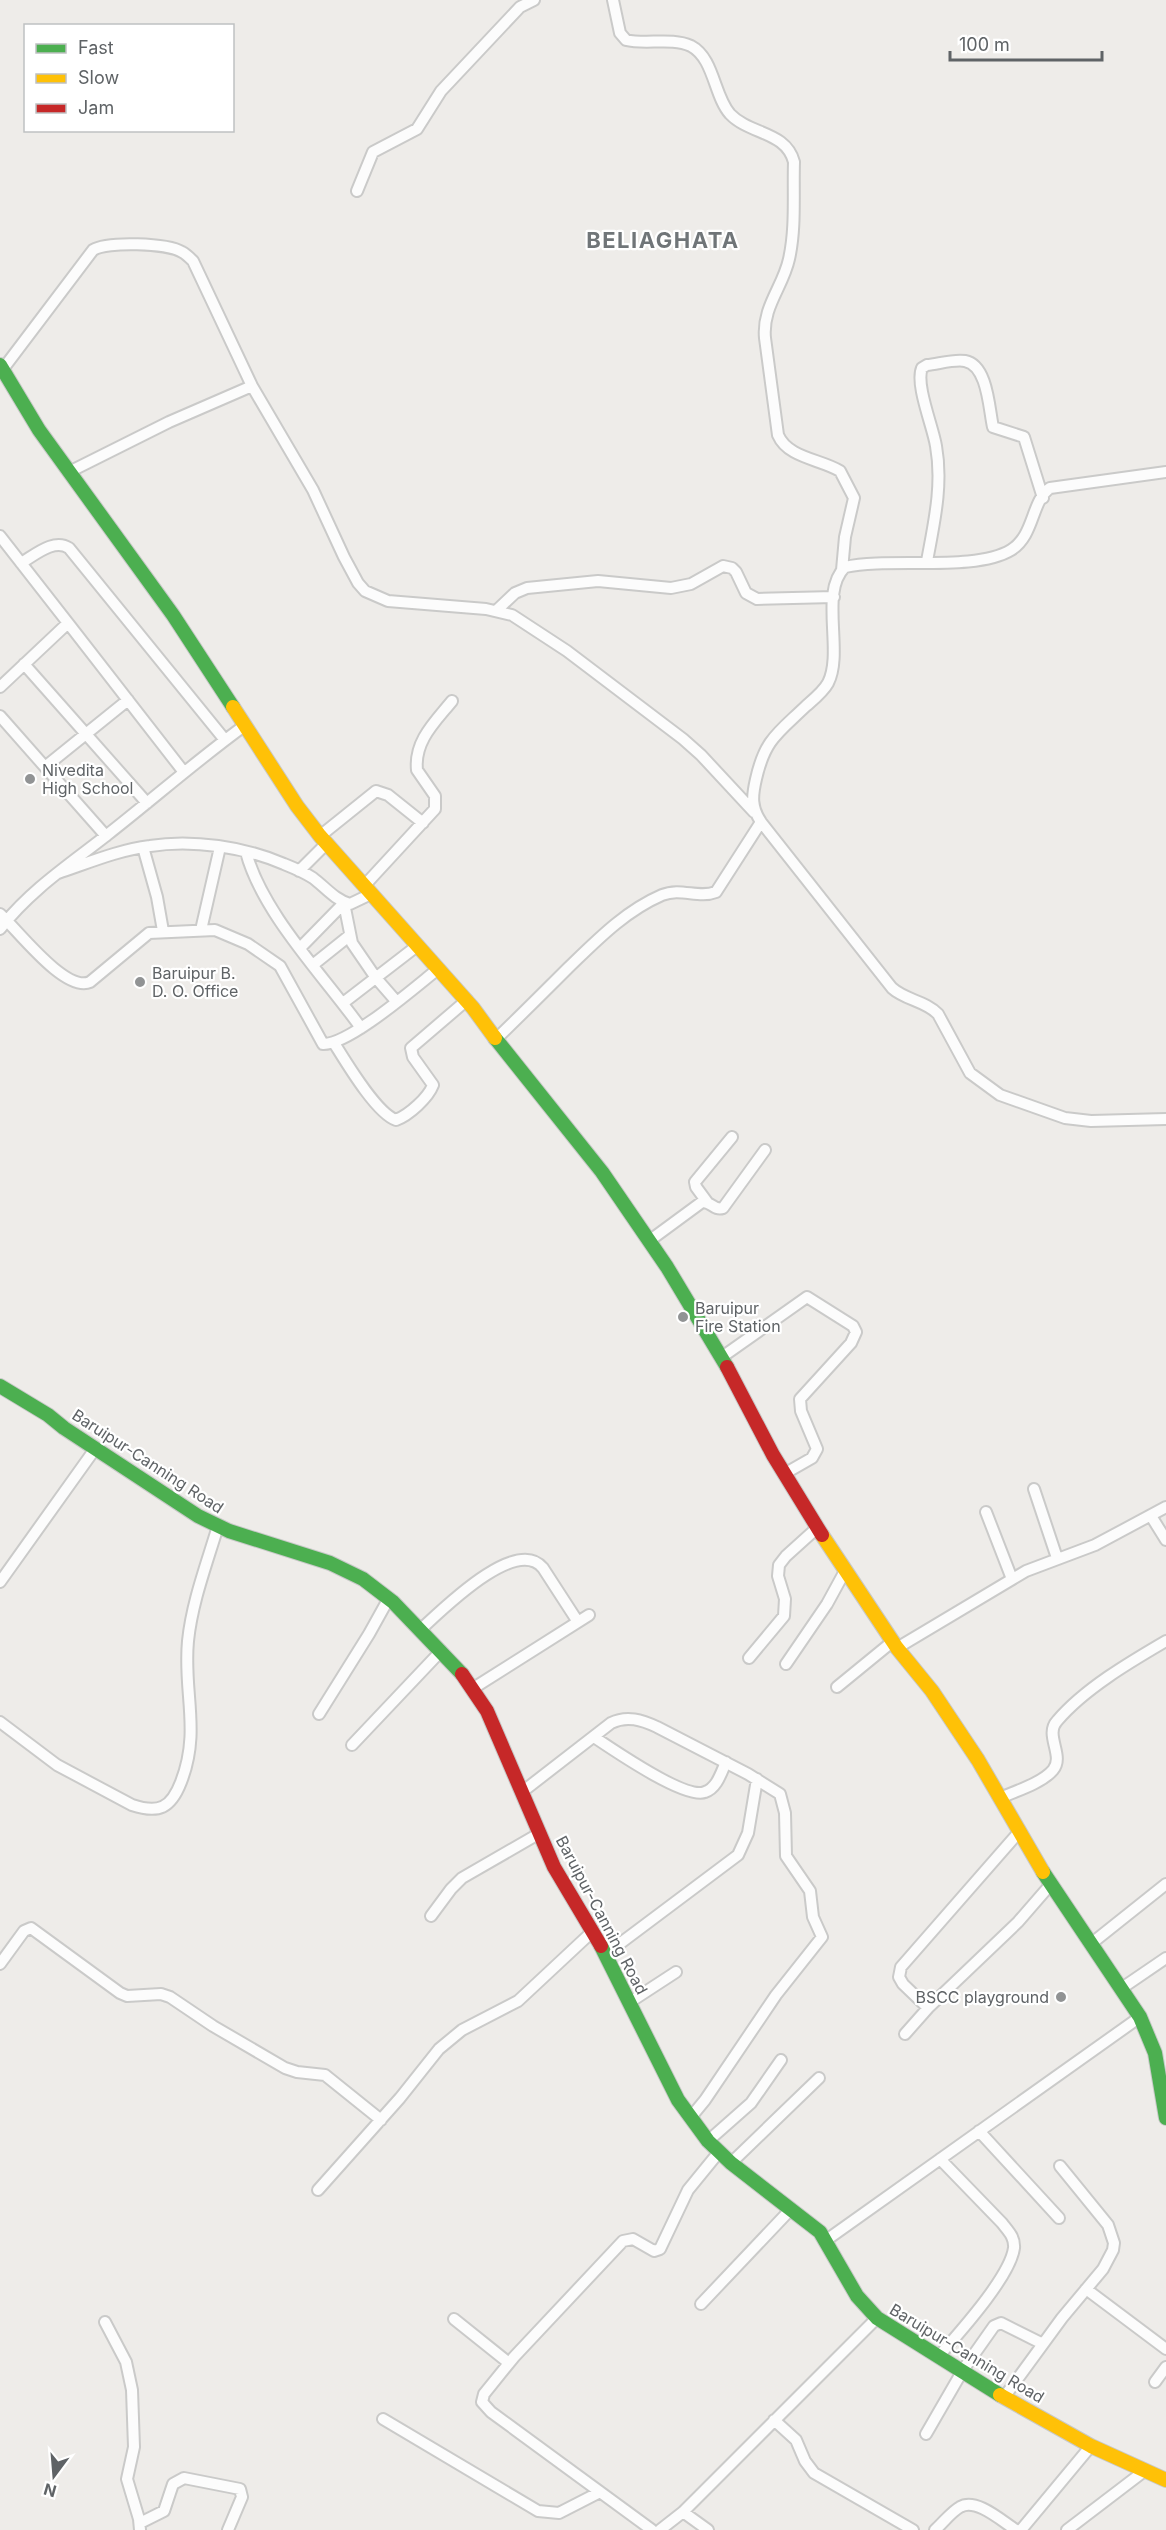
<svg xmlns="http://www.w3.org/2000/svg" width="1166" height="2530" font-family="Inter,sans-serif">
	<rect width="100%" height="100%" fill="#eeece9"/>
	<g fill="none" stroke-linecap="round" stroke-linejoin="round">
		<g stroke="#cacac9" stroke-width="14">
			<path id="street" d="M613,0L620,33L626,40C646,45 671,37 691,46C714,58 714,96 730,114C750,135 786,131 794,162C793,194 796,228 789,259C783,287 762,307 765,338L778,435C788,458 820,459 840,471L854,498L845,537L842,570
				M357,191L373,152L417,129L441,91L520,7L534,0
				M3,369L93,250C107,241 167,243 182,252C186,254 190,258 193,261L252,386L313,490L344,557L358,583L365,591L388,601L486,609L512,615L567,651L683,739L701,755L754,812
				M69,472L169,422L252,386
				M1166,472L1050,488C1031,501 1035,535 1011,550C975,572 890,557 845,567C819,592 844,652 828,683C823,692 814,699 806,706C778,733 765,739 756,779C752,796 751,807 761,822L892,988C905,1000 926,1001 938,1014L970,1073L1000,1095L1065,1118L1091,1121L1166,1119
				M0,536L68,623
				M927,561C934,523 943,485 936,446C933,427 915,384 922,368L927,365C938,364 954,359 965,361C988,365 989,410 993,427L1024,437L1043,498
				M21,563C35,555 54,538 69,548L225,740
				M496,611L515,593L527,588L598,581L671,588L691,584L723,566L732,568L736,572L746,593L757,599L834,597
				M24,664L147,803
				M0,687L68,623L183,771
				M0,716L106,836
				M45,767L128,700
				M320,836L376,791L388,795L423,823
				M143,847L157,897L163,931
				M246,852C262,913 324,976 361,1028
				M299,871L327,843
				M58,873C88,863 118,850 150,846C192,839 245,847 284,864C294,868 304,872 313,878C325,887 335,900 350,904L371,894
				M364,886L435,809V796L417,770C414,741 435,722 452,701
				M344,903L352,943L376,978L396,1001
				M0,914C17,929 65,993 90,982L149,933L215,930L248,944L280,966L323,1044C349,1045 415,987 438,969
				M0,929C29,891 70,864 107,835C153,799 196,761 244,726
				M201,930L220,847
				M301,947L344,903
				M314,964L349,936
				M343,1003L417,946
				M495,1040C520,1016 544,992 568,968C597,940 625,911 662,895C681,887 698,899 716,892L761,822
				M334,1043C346,1062 376,1113 396,1120C409,1115 428,1098 433,1085L413,1057L411,1048L467,1000
				M707,1202L696,1187L695,1182L732,1137
				M649,1241L702,1202C711,1201 714,1211 723,1208L765,1150
				M722,1357L807,1297L853,1326L856,1332L851,1343L800,1399L801,1411L817,1449L812,1458L784,1474
				M1034,1489L1057,1558
				M986,1512L1012,1579
				M1151,1516L1166,1540
				M0,1582L95,1449
				M420,1630C441,1611 516,1535 543,1568L578,1622
				M897,1648L1026,1571L1095,1545L1166,1507
				M749,1658L784,1616L785,1599L778,1576L779,1565L786,1556L817,1528
				M786,1664L827,1604L845,1571
				M837,1687L892,1642
				M472,1689L589,1615
				M319,1714L369,1634L389,1598
				M0,1722L57,1765L132,1805C159,1814 171,1808 181,1782C201,1731 183,1692 188,1641C192,1602 207,1563 218,1526
				M594,1737C612,1749 686,1800 705,1792C717,1788 721,1773 726,1762
				M352,1745L441,1651
				M522,1792L611,1723C627,1715 642,1720 657,1727L748,1774L780,1794L785,1813L786,1856L810,1891L813,1917L822,1937L776,1995L705,2100L691,2117
				M1000,1798C1016,1791 1042,1783 1053,1770C1065,1756 1044,1735 1057,1721C1084,1689 1130,1662 1166,1641
				M431,1916L451,1889L462,1878L540,1833
				M1092,1943L1166,1884
				M606,1954L738,1855L748,1833L757,1779
				M0,1964L24,1931L31,1928L120,1993L127,1996L161,1994L170,1997L213,2026L285,2068L297,2072L325,2075L381,2120
				M1122,1988L1166,1958
				M630,2002L676,1972
				M928,2008L903,1984L899,1977L901,1967L1019,1832
				M905,2034L928,2008L1018,1922L1051,1884
				M979,2131L1059,2218
				M708,2141L751,2103L781,2060
				M731,2163L819,2078
				M318,2190L400,2098L439,2049L462,2030L518,2001L593,1931
				M825,2241L1140,2017
				M1086,2289L1166,2349
				M701,2304L791,2209
				M454,2319L509,2363
				M105,2322L126,2362L132,2390L134,2447L127,2479L139,2519L140,2530
				M939,2356C959,2333 1010,2277 1014,2248C1015,2237 1008,2231 1002,2223L940,2159
				M1155,2382L1166,2367
				M1005,2396L1062,2318L1103,2269L1113,2250L1114,2243L1108,2225L1060,2166
				M383,2419L538,2511L559,2513L600,2492
				M774,2420L796,2440L805,2461L814,2473L913,2530
				M926,2434L963,2370L994,2326L1001,2323L1043,2344
				M683,2512L708,2530
				M140,2523L164,2511L173,2484L184,2478L240,2489L242,2497L228,2530
				M652,2530L491,2412L482,2402L484,2394L514,2357L623,2241L633,2239L654,2251L660,2249L688,2190L719,2152
				M660,2530L683,2512L877,2318
				M935,2530C943,2523 951,2512 960,2507C976,2497 1003,2522 1016,2530
				M1021,2530L1090,2447
				M1067,2530L1143,2472"/>
		</g>
		<g stroke="#c8c9c8" stroke-width="16">
			<path id="fast" d="M0,365L39,430L173,615L233,707
				M495,1038L602,1172L667,1267L727,1367
				M0,1386L48,1415L64,1428L198,1516L229,1531L330,1563L363,1579L393,1602L462,1674
				M1043,1872L1140,2017L1155,2053L1166,2118
				M601,1946L678,2100L708,2141L731,2163L820,2232L857,2296L877,2318L1000,2395"/>
		</g>
		<g stroke="#c8c9c8" stroke-width="16">
			<path id="slow" d="M233,707L297,806L320,836L473,1008L495,1038
				M822,1535L897,1648L932,1691L978,1760L1043,1872
				M1000,2395L1091,2446L1166,2480"/>
		</g>
		<g stroke="#c8c9c8" stroke-width="16">
			<path id="jam" d="M727,1367L773,1455L822,1535
				M462,1674L487,1711L554,1867L601,1946"/>
		</g>
		<use href="#street" stroke="#fcfcfc" stroke-width="10"/>
		<use href="#fast" stroke="#4caf50" stroke-width="14"/>
		<use href="#slow" stroke="#ffc107" stroke-width="14"/>
		<use href="#jam" stroke="#c62828" stroke-width="14"/>
	</g>
	<g fill="#919394" stroke="#fff" stroke-width="2">
		<circle cx="30" cy="779" r="6"/>
		<circle cx="140" cy="982" r="6"/>
		<circle cx="683" cy="1317" r="6"/>
		<circle cx="1061" cy="1997" r="6"/>
	</g>
	<g text-anchor="middle" dominant-baseline="central" stroke-width="4.5" stroke-linejoin="round" paint-order="stroke">
		<g font-size="16" fill="#5f6366" stroke="#fff" text-anchor="start">
			<text x="42" y="770">Nivedita<tspan x="42" dy="18">High School</tspan></text>
			<text x="152" y="973">Baruipur B.<tspan x="152" dy="18">D. O. Office</tspan></text>
			<text x="695" y="1308">Baruipur<tspan x="695" dy="18">Fire Station</tspan></text>
			<text x="1049" y="1997" text-anchor="end">BSCC playground</text>
		</g>
		<g font-size="16" fill="#5f6366" stroke="#fff">
			<text transform="translate(148 1461) rotate(33)">Baruipur-Canning Road</text>
			<text transform="translate(602 1915) rotate(62)">Baruipur-Canning Road</text>
			<text transform="translate(967 2353) rotate(31)">Baruipur-Canning Road</text>
		</g>
		<g font-size="22" font-weight="bold" letter-spacing="1.5" fill="#707578" stroke="#fff">
			<text x="663" y="240">BELIAGHATA</text>
		</g>
	</g>
	<rect x="24" y="24" width="210" height="108" fill="#ffffff" stroke="#bfc1c2" stroke-width="1.5"/>
	<rect x="36" y="44" width="30" height="9" fill="#4caf50" stroke="#bfc1c2" stroke-width="1.5"/>
	<text x="78" y="54" font-size="18" fill="#5f6366">Fast</text>
	<rect x="36" y="74" width="30" height="9" fill="#ffc107" stroke="#bfc1c2" stroke-width="1.5"/>
	<text x="78" y="84" font-size="18" fill="#5f6366">Slow</text>
	<rect x="36" y="104" width="30" height="9" fill="#c62828" stroke="#bfc1c2" stroke-width="1.5"/>
	<text x="78" y="114" font-size="18" fill="#5f6366">Jam</text>
	<g transform="translate(54 2476) rotate(196)" stroke="#ffffff" stroke-width="4.5" paint-order="stroke">
	<path d="M0-4.5L10 22L0 15L-10 22Z" fill="#5f6366"/>
	<text y="-9" font-size="16" font-weight="bold" text-anchor="middle" fill="#5f6366">N</text>
	</g>
	<path d="M950 51v9h152v-9" fill="none" stroke="#5f6366" stroke-width="3"/>
	<text x="959" y="51" font-size="18" fill="#5f6366" stroke="#ffffff" stroke-width="4.5" paint-order="stroke">100 m</text>
</svg>
